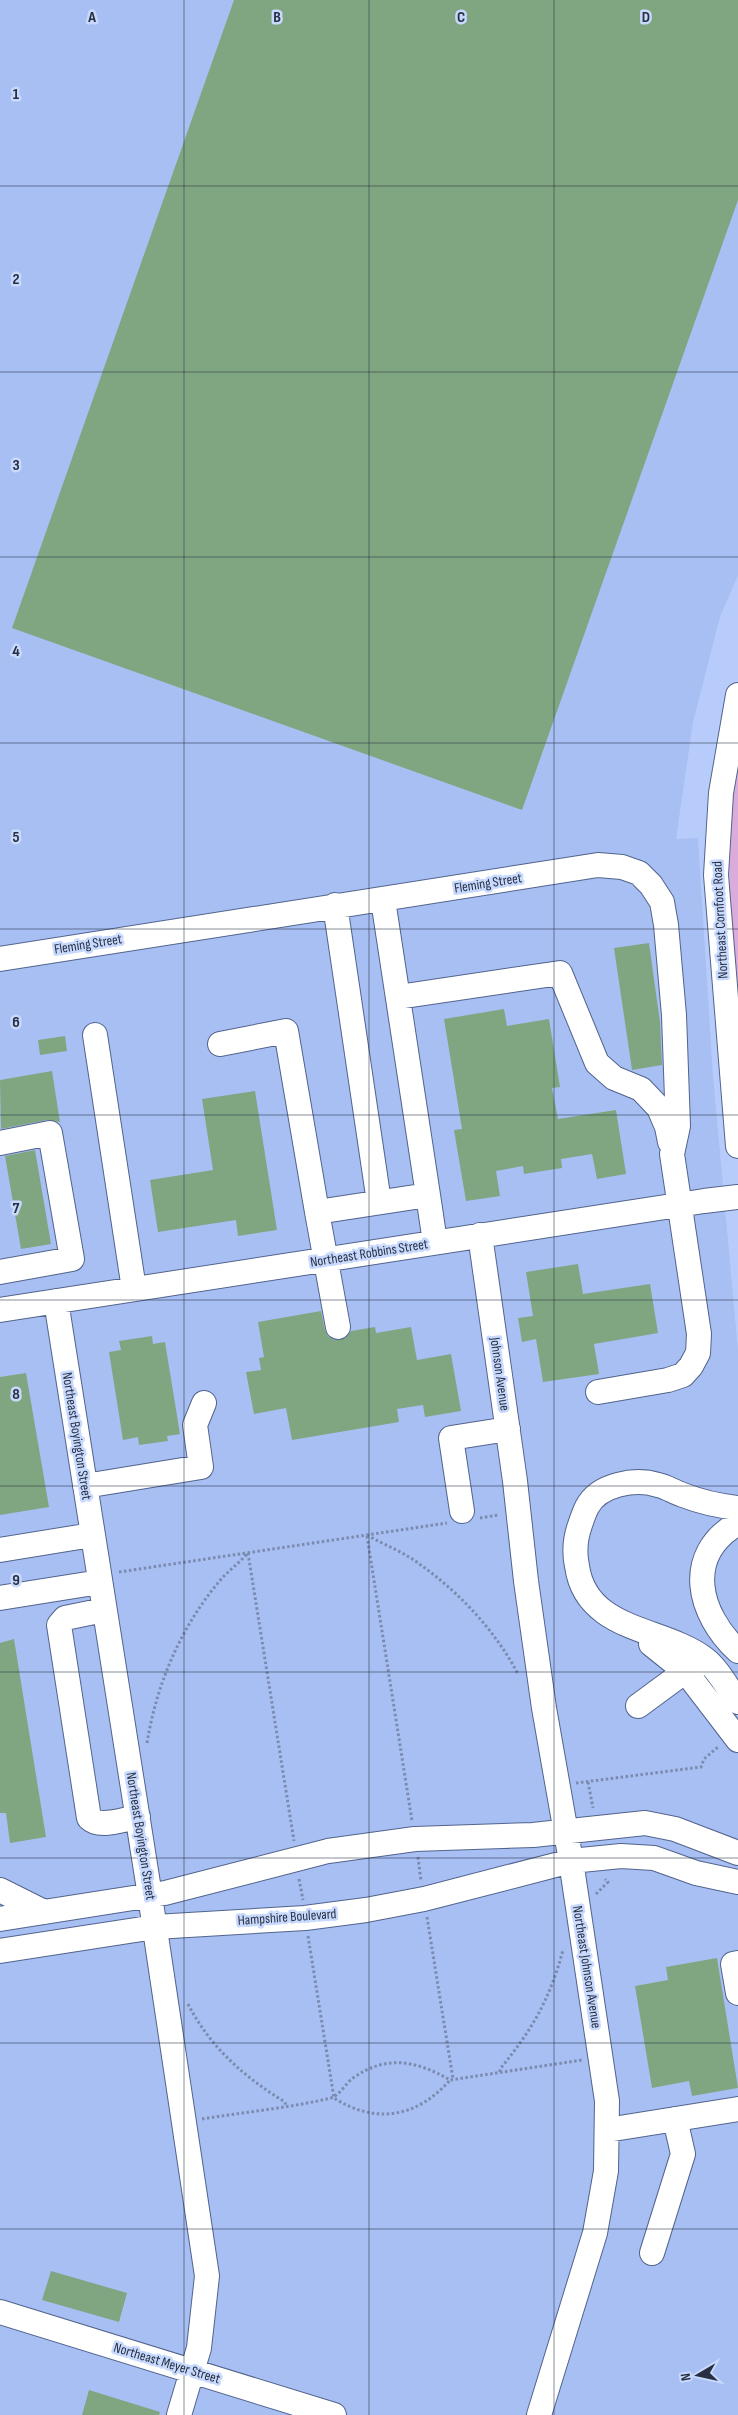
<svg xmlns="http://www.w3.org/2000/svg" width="738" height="2415" font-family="'Sofia Sans Condensed',sans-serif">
	<rect width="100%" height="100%" fill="#b7ccfa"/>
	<path fill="#a8bff4" d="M0,0H738V575L720,617L693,722L676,839L698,838L713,1076L738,1351V2415H0Z"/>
	<path fill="#daabdb" d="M738,770V992C731,918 723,843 738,770Z"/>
	<path fill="#80a681" d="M234,0H738V200L522,810L12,628Z
		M649,943L660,1022L662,1065L632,1070L614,948Z
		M504,1009L507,1026L549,1019L560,1087L552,1088L558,1119L616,1110L626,1174L597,1179L592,1154L561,1159L562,1168L524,1174L523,1166L496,1171L500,1196L466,1201L454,1130L462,1129L444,1019Z
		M65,1036L67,1051L40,1055L38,1040Z
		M52,1071L60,1122L47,1120L1,1129L0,1080Z
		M255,1091L277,1230L238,1236L236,1220L158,1232L150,1180L213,1170L202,1099Z
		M35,1150L51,1244L21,1249L5,1156Z
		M578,1264L583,1294L650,1284L658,1333L594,1344L599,1374L543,1382L536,1339L522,1342L518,1318L533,1316L526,1272Z
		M321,1311L325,1330L328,1336L334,1340L346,1338L351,1331L375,1327L376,1333L411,1327L417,1360L451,1354L461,1411L425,1417L423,1405L397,1409L399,1422L292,1440L286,1408L254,1414L246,1372L261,1370L259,1358L264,1357L258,1322Z
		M152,1336L153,1344L165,1342L180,1434L167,1436L168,1441L139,1445L138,1437L123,1440L109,1352L121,1350L119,1341Z
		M26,1373L49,1507L0,1515V1377Z
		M14,1639L46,1837L10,1843L6,1813H0V1643Z
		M717,1958L738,2088L692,2096L689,2081L652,2088L635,1986L668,1980L666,1967Z
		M51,2271L127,2293L119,2322L42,2300Z
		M89,2390L160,2412L159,2415H82Z"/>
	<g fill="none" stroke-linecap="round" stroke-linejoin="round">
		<g stroke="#52648c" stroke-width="26">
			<path id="minor" d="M738,695L721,793L716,875L738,1146
				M383,900L428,1195
				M335,905L379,1202
				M0,959L598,865L622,867L639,873L651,885L662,902L666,925L674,1015L678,1126L672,1154L699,1334L698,1353L691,1366L683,1375L668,1380L598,1392
				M398,997L560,973L597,1063L614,1078L641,1089L659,1108L667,1127L670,1142
				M95,1035L134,1289
				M220,1044L286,1031L317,1212
				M0,1143L50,1133L72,1259L0,1272
				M480,1235L515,1481L526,1581L544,1708L571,1861L607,2101L606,2171L595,2233L539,2415
				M56,1301L150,1896L207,2276L199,2348L179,2415
				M0,1310L704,1201L738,1197
				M338,1327L317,1212L428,1195L435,1242
				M85,1486L201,1467L195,1425L204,1403
				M738,1508C719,1506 701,1502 683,1495C674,1492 667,1487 658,1485C635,1478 599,1484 587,1507C584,1513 582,1519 580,1525C575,1539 574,1552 577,1566C586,1632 663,1627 705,1659C718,1669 728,1689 738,1702
				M462,1511L451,1438L508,1429
				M738,1523C683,1555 698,1614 738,1651
				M0,1550L92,1535
				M0,1598L100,1582
				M104,1610L65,1618L59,1625L89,1818C100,1829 124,1819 138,1817
				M651,1644L686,1672L738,1740
				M638,1706L676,1678L698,1665
				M0,1890L44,1912
				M0,1919L165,1893L328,1851L415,1839L533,1835L645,1823L675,1829L738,1853
				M0,1951L155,1927L305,1918L366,1910L424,1899L571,1861L621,1856L654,1858L696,1873L738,1882
				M738,1963L733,1964L738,1993
				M607,2130L738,2109
				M652,2253L683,2154L675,2119
				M0,2312L334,2415"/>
		</g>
		<path stroke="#7b8bad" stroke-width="3" stroke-dasharray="2.5 2.5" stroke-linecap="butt" d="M480,1518L498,1515
			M367,1535C384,1545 402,1551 418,1563C458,1591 495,1630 518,1674
			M367,1536L412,1821
			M248,1553L294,1841
			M119,1572L447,1523
			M147,1743C157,1682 182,1624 223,1577C231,1569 240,1562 248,1553
			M588,1782L593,1808
			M576,1783L701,1767L704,1759L718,1747
			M418,1857L421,1881
			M299,1879L303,1900
			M596,1894L608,1882L605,1879
			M427,1917L453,2079
			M308,1936L334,2098C376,2125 418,2117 450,2080
			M188,2004C210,2047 244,2077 285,2102L286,2106
			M500,2072V2069C532,2030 550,1999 563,1950
			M202,2119C245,2112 289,2108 331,2098C339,2096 346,2083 353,2078C387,2054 417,2061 450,2080L582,2060"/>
		<use href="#minor" stroke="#fff" stroke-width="24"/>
	</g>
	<path fill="none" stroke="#272f41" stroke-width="1" stroke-opacity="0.55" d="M184,0V2415M369,0V2415M554,0V2415M0,186H738M0,372H738M0,557H738M0,743H738M0,929H738M0,1115H738M0,1300H738M0,1486H738M0,1672H738M0,1858H738M0,2043H738M0,2229H738"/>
	<g text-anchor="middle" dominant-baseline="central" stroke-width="5" stroke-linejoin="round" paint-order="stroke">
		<g font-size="14" fill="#272f41" stroke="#c8d9fe">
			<text transform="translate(488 883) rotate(-9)">Fleming Street</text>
			<text transform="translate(720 920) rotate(-93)">Northeast Cornfoot Road</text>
			<text transform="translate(88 944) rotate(-9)">Fleming Street</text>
			<text transform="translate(369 1253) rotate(-9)">Northeast Robbins Street</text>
			<text transform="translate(500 1374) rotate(82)">Johnson Avenue</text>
			<text transform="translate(77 1436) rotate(81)">Northeast Boyington Street</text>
			<text transform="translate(141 1836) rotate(81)">Northeast Boyington Street</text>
			<text transform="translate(287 1917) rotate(-4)">Hampshire Boulevard</text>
			<text transform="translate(587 1967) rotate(81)">Northeast Johnson Avenue</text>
			<text transform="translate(167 2363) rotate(17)">Northeast Meyer Street</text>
		</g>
	</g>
	<g font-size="16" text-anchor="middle" font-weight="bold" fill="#272f41" stroke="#c8d9fe" stroke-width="5" stroke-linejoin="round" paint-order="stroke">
		<text x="92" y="22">A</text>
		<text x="277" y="22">B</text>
		<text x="461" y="22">C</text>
		<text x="646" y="22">D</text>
		<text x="16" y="99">1</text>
		<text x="16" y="284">2</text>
		<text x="16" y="470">3</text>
		<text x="16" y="656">4</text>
		<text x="16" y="842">5</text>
		<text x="16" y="1027">6</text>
		<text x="16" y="1213">7</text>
		<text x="16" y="1399">8</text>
		<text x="16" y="1585">9</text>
	</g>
	<g transform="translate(698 2375) rotate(261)" stroke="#c8d9fe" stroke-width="4" paint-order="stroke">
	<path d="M0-4L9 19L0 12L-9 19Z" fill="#272f41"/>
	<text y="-8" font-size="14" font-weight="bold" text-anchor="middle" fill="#272f41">N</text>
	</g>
</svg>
